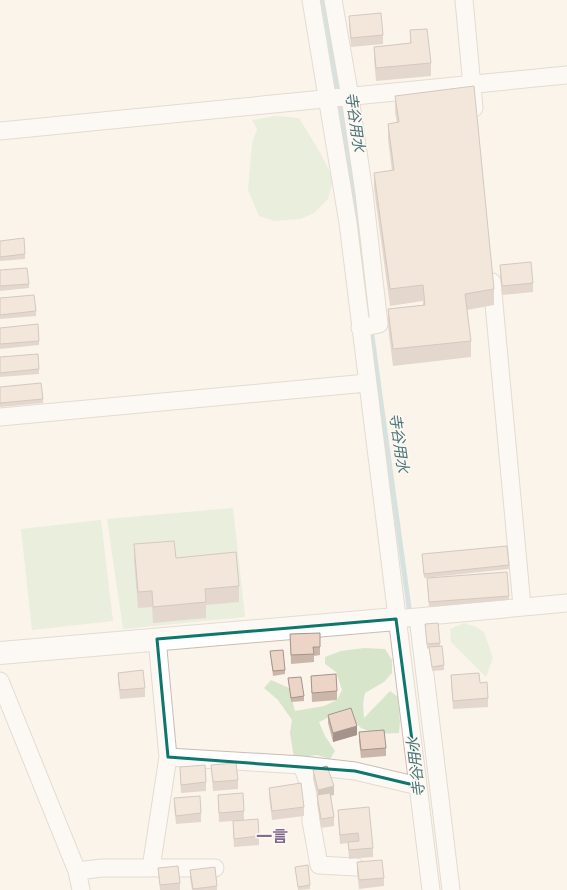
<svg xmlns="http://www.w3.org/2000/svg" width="567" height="890" font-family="Jost,'Noto Sans JP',sans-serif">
	<rect width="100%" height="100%" fill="#faf4eb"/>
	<path fill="#d7e6cb" d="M275,116L299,118L321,154L333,179L328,199L314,213L300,219L275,221L259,216L248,190L252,143L257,129L252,120Z
		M233,508L245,617L123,629L107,519Z
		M101,520L113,621L32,630L21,529Z
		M464,623L476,627L484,632L493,658L486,677L451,642L450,629Z
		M364,648L385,649L392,660V673L384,682L365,693L363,704L364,718L390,691L398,697L400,722L399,733L376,734L361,728L344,710L319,722L325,736L335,751L330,759L317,755L294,758L290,733L292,720L278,700L264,688L271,680L289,688L295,711L324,706L337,700L342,690L336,672L325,664V657L341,651Z"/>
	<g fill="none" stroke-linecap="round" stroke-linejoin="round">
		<path stroke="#a9cdd2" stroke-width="5" d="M323,0L341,109L410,615"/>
		<g stroke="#cbbcb2" stroke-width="19">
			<path id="minor" d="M311,0L348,223L431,890
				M333,0L350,97L364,193L379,324L360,328
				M464,0L474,108
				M0,131L567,75
				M492,282L522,606
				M0,417L367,383
				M418,617L451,890
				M407,618L567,603
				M0,681L77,871L81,890
				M168,757L302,765L355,771L418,786
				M302,765L310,788L311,821L319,865L356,867
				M155,868H215
				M77,871L102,868H151L168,757L157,639"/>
		</g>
		<g stroke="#cbbcb2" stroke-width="24">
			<path id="tertiary" d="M0,653L396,619"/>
		</g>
		<use href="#minor" stroke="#fff" stroke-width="17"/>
		<use href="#tertiary" stroke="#fff" stroke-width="22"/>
	</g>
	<path fill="#cbb6aa" d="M349,16L383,35V44L351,47L349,25Z
		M410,30L431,63V76L376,81L374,59V47L410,43Z
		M395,96L494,289V305L467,310L471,341V357L393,366L388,326V309L423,305V301L390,306L374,189V173L392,171L388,140V124L397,123L395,112Z
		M0,241L25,254V259L0,261Z
		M500,265L533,283V292L502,295L500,273Z
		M0,270L29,284V288L0,291Z
		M0,298L36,311V316L0,319Z
		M0,328L39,341V345L0,349Z
		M0,357L39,369V374L0,377Z
		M0,387L43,399V403L0,407Z
		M134,544L176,558L239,586V602L206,605V618L153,623L152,607L138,608L134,561Z
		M422,554L509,565V569L424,578Z
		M427,578L509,596V600L429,607Z
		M425,624L440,643V646L444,665V670L432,671L429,648L427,649Z
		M290,634L320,647V655L314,656V662L291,664Z
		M270,651L285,670V674L273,676Z
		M118,673L145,688V697L120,699L118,681Z
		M451,675L480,683L488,698V707L453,709L451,684Z
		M311,676L337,691V700L312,702Z
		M288,678L304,696V701L291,702Z
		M328,715L357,735L333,742L328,723Z
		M359,732L386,748V756L361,758L359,741Z
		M211,765L238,780V789L213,791Z
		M180,767L206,782V791L181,793L180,776Z
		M313,770L334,795H331L334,817V826L321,828L317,804V796L313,779Z
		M269,788L304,807V816L272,820L269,796Z
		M218,795L244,811V820L219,822Z
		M174,798L201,813V822L176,824L174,806Z
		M338,810L373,848V857L349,859L348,843L340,844L338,818Z
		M233,821L259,836V845L234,847L233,830Z
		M357,862L384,878V886L359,889L357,871Z
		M295,867L310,885V889L298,890Z
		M158,868L180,883V890H160Z
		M190,870L217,886V890H192L190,878Z"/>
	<path fill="#a5948b" d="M357,726V735L333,742V733Z
		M334,786V795L318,799V790Z"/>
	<path fill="#ecd4c6" stroke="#a5948b" d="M381,13L383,35L351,38L349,16Z
		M427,29L431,63L376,68L374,47L411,43L410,30Z
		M474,86L494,289L465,294L471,341L393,349L388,309L425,305L423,285L390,289L374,173L394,170L388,124L399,122L395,96Z
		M24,238L25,254L0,257V241Z
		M531,262L533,283L502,286L500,265Z
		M27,268L29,284L0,286V270Z
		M34,295L36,311L0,315V298Z
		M38,324L39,341L0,344V328Z
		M38,354L39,369L0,373V357Z
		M41,383L43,399L0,403V387Z
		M174,541L176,558L236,552L239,586L205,589L206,602L153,607L152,591L138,592L134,544Z
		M507,546L509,565L424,574L422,554Z
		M507,572L509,596L429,602L427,578Z
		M438,623L440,643L427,644L425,624Z
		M320,633V647H313L314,654L291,655L290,634Z
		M442,646L444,665L432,667L429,647Z
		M283,650L285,670L273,671L270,651Z
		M143,670L145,688L120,690L118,673Z
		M479,673L480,683L487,682L488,698L453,701L451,675Z
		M336,674L337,691L312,693L311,676Z
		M301,677L304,696L291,698L288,678Z
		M351,708L357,726L333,733L328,715Z
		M384,730L386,748L361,750L359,732Z
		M236,763L238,780L213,782L211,765Z
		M205,765L206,782L181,785L180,767Z
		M327,766L334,786L318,790L313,770Z
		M301,783L304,807L272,811L269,788Z
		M243,793L244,811L219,813L218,795Z
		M330,793L334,817L321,819L317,795Z
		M200,796L201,813L176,816L174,798Z
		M369,807L373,848L349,850L348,842L359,841L358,833L340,835L338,810Z
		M258,819L259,836L234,839L233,821Z
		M382,860L384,878L359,880L357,862Z
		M308,865L310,885L298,887L295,867Z
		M178,866L180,883L160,885L158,868Z
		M215,867L217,886L193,889L190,870Z"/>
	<path d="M0 0H567V890H0ZM396,619L418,786L355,771L168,757L157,639Z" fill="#faf4eb" fill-opacity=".55" fill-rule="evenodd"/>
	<path fill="none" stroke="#0f766e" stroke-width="3" stroke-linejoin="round" d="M396,619L418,786L355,771L168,757L157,639Z"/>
	<g text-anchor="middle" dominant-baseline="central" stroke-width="3" stroke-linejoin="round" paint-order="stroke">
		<g font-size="15" font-style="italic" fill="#4a757b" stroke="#fdf8f1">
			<text transform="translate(355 122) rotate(82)">寺谷用水</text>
			<text transform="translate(399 443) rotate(82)">寺谷用水</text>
			<text transform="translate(416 767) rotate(-97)">寺谷用水</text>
		</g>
		<g font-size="16" font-weight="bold" fill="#80698d" stroke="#fdf8f1">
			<text x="272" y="836">一言</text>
		</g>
	</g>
</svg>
